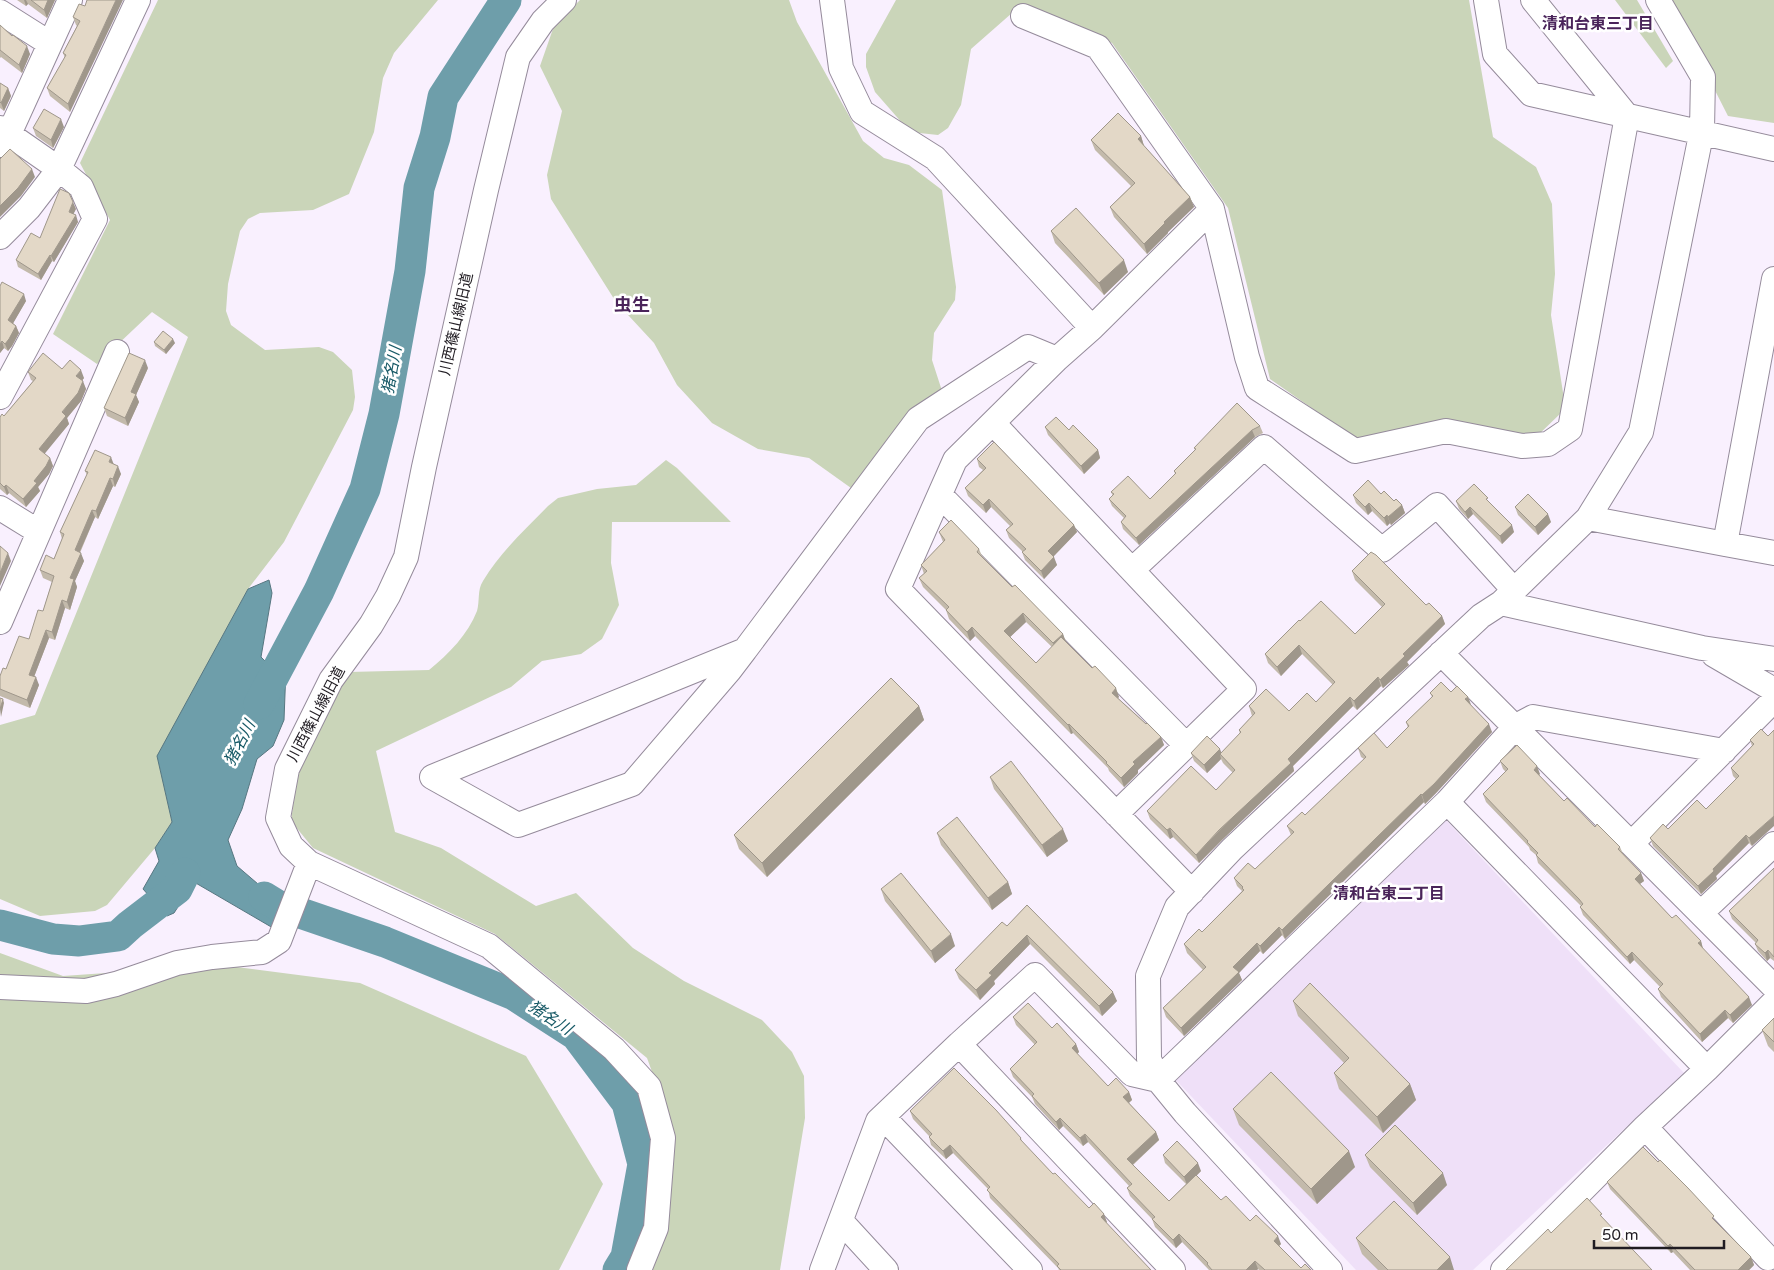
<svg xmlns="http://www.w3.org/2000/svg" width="1774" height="1270" font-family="'Varela Round','Noto Sans JP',sans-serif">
	<rect width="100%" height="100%" fill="#f9f0fe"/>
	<path fill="#efe0f8" d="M1441,815L1684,1073L1473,1270H1356L1172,1076Z"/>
	<path fill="#cad5b9" d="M158,0H438L394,53L383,78L374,132L349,194L313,210L260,213L248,219L240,231L228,284L226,311L231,325L265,350L319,347L333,352L352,370L355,397L353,410L284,542L248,589L158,756L172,822L155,848L107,905L95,911L40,916L0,899V725L35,715L188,337L152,312L97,364L53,334L110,220L80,163Z
		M580,0H789L797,22L863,141L884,158L909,165L942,190L956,287L955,300L934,333L932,360L943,394L912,417L851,488L809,458L758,449L712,423L677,385L654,343L616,302L551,199L547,175L562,111L540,66L554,26Z
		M896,0H1469L1493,137L1536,167L1552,204L1555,274L1551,315L1564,399L1562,412L1533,440L1356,439L1270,379L1228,208L1112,43L1021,5L971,49L961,105L948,128L938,135L910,132L875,92L866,67V54Z
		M1615,0H1637L1673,61L1666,68Z
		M1669,0H1774V123L1728,116Z
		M666,460L677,468L731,522H612L611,563L619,605L602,639L581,654L542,661L511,687L376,751L395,832L441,848L536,906L576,893L633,948L684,981L762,1020L792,1052L804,1076L805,1118L780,1270H646L671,1124L647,1058L495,934L313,848L291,821L298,769L349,672L429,670C449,654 468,634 477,611C480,601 477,590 483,581C500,552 525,530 548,506L558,498L597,489L636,485Z
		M0,953L63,976L221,965L360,983L526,1056L603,1184L559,1270H0Z"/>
	<path fill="#6e9eaa" stroke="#577781" d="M269,580L272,593L261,657L267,663L286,668L284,720L273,746L257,759L242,809L228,840L237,866L258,884L284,901L273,928L194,882L174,913L167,916L143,889L159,861L155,848L172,822L157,756L248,589Z"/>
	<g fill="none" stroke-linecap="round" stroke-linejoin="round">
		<path stroke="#6e9eaa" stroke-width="31" d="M259,704L319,591L365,489L384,414L410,271L419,188L435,137L443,97L506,0
			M264,897L277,905L385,942L514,995L576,1035L627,1103L643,1164L626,1257L618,1270
			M0,925L53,939L79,941L118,936L130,925L177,889L185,873"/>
		<g stroke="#958b9b" stroke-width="26">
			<path id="minor" d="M564,0L543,21L518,57L486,190L424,467L406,557L388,596L371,625L331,680L287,769L278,818L291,846L309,863L489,946L614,1049L649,1087L663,1138L656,1228L639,1270
				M832,0L841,68L862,112L935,158L1092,328L1212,209
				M1486,0L1495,54L1531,94L1774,149
				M0,12L49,43
				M1023,16L1098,47L1212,209L1247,357L1257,388L1355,451L1446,431L1522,446L1548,444L1570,429L1627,116L1533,0
				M0,128L59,169L81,187L95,219L0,397
				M0,145L9,134L70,0
				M0,237L29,208L59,169L138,0
				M1057,359L955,460L898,589L1192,892
				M993,423L1244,689L1116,814
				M940,495L1186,745
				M0,508L39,532
				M1588,518L1725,544L1774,279
				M1725,544L1774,553
				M1132,570L1264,447L1382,550L1437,505L1514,590
				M1501,603L1702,648L1774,659
				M0,622L117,352
				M745,650L729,671L632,784L518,825L432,777L745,650L918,419L1028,347L1057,359L1092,328
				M1441,653L1774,987
				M1714,655L1774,690
				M1447,802L1707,1069
				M1632,843L1774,700
				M1701,913L1774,844
				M0,987L86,991L116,984L177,963L212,957L262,952L279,941L309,863
				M883,1117L1030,1270
				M1645,1127L1768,1258
				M841,1221L886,1270
				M822,1270L878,1121L959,1044
				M1173,1270L959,1044L1035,975L1132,1074L1158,1080L1447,802L1516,726L1533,717L1724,751
				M1330,1270L1185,1113L1158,1080L1149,1059L1148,976L1177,907L1232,849L1481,616L1501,603L1588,518L1641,432L1702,130L1703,77L1658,0
				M1503,1270L1645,1127L1707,1069L1774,1002"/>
		</g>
		<use href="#minor" stroke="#fff" stroke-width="24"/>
	</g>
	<path fill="#c3baab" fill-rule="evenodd" d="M17,0H55L47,18L28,4L26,6Z
		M85,6L70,112L50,96L47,88L65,58L63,53L77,26L76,25L73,17Z
		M0,25L30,54L22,73L1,57L0,58Z
		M0,83L8,88L11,96L4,111L0,108Z
		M64,127L53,148L36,136L33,128Z
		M1141,136L1144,146L1190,197L1194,207L1168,232V233L1147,254L1114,217L1110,207L1131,186L1095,150L1091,140Z
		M76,209L73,214L78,222L54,262L52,261L41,280L18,267L16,260L40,238Z
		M1051,231L1128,272L1104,295L1055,243Z
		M0,286L26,301L13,323L16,326L19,333L12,346L8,351L4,348L0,353Z
		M154,342L175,343L166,354L155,346Z
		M148,368L136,395L139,402L128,426L107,416L104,408Z
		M62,369L84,378L82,381L86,389L81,401L67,418L69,424L44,453L50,458L53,466L49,474L38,487L40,491L26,507L9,493L7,495L0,489V417L4,416L33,381L31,380L28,372Z
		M1260,426L1263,433L1255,437L1139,545L1123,529L1121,522L1124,518L1112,506L1109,499L1113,496L1111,492L1150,499L1175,474L1174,471L1195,450L1194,448Z
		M1045,427L1069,430L1098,450L1100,458L1084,474L1048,435Z
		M977,459L1074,525L1077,532L1053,557L1057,565L1044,579L1025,560L1022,552H1023L1009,538L1006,530L1010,526L991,507L986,513L968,496L965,488L983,470L979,467Z
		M114,464L121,474L115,487L113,486L98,519L95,517L80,553L84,561L75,581L77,587L70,610L65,608L55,640L49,638L34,677L39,685L30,708L0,696V676L6,669L29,639L43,611L52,582L43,578L40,570L54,559L62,539L60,532L87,475L85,471Z
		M1381,494L1402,505L1405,513L1391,525L1390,523L1387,526L1372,511L1368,515L1356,503L1353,495Z
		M1456,501L1490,503L1514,532L1502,544L1473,514L1468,519L1459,509Z
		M1515,507L1551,522L1538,535L1518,515Z
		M939,532L979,549L982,556L1012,587L1063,634L1065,641L1119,697L1118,698L1161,737L1164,745L1138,770V773L1124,787L1109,771L1108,768L1073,733L1071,734L975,636L970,641L949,619L946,610L923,587L919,578L924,574L921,565L943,542ZM1026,622L1052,647L1036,663L1010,637Z
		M1352,571L1426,605L1442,616L1445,624L1407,662L1409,665L1383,688L1381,686L1357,710L1353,706L1293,766L1294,771L1223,839L1199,863L1173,837L1170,839L1150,819L1147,811L1216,790L1233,773L1223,763L1221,759L1207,773L1194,761L1191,753L1222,752L1240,734L1239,730L1252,716L1249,706L1289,711L1316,702L1333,685L1302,654L1281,676L1268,663L1265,654L1300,621L1355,634L1382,607L1355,580Z
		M1451,692L1468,697L1471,705L1492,732L1437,792L1425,804L1424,802L1285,939L1282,935L1263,954L1260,951L1239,973L1242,980L1184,1036L1166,1017L1163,1008L1203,970L1187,953L1184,944L1202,932L1242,891L1237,886L1234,878L1255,869L1291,835L1287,826L1305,815L1364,759L1361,757L1358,748H1387L1408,728L1406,722L1432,697L1430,693Z
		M919,706L924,720L767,877L739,849L734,835Z
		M1761,729L1752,846L1749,843L1716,876L1717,879L1701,894L1653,846L1650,838L1668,829L1706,809L1736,779L1733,776L1731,768L1752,746L1750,740Z
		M1500,761L1540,774L1539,775L1564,801L1620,847L1623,854L1641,873L1644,881L1640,884L1672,918L1701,941L1703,949L1752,1005L1733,1023L1728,1018L1702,1042L1661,997L1658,989L1660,987L1634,960L1630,964L1583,915L1580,907L1581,906L1538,863L1536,855L1530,850L1529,847L1486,802L1483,794L1506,772L1503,769Z
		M990,777L1068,841L1047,857L994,789Z
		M937,833L1008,882L1012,894L992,910L941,845Z
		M1774,868V961L1770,958L1767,961L1758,951L1755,944L1756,943L1732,919L1729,911Z
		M881,889L955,946L935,963L885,901Z
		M1027,905L1117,1001L1102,1016L1030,944L994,981L995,984L980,1000L959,979L955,970L1007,926Z
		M1293,1001L1410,1084L1416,1100L1383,1133L1339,1089L1334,1073L1344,1063L1298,1016Z
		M1013,1017L1052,1028L1076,1044L1079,1052L1077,1054L1108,1086L1129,1092L1132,1100L1129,1103L1156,1132L1159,1140L1133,1165L1169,1201L1186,1184L1165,1163L1163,1155L1201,1171L1196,1176L1221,1200L1250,1221L1281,1244L1279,1246L1301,1268L1311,1270H1259L1258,1269L1257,1270H1209L1182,1242L1176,1248L1155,1227L1152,1219L1130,1196L1127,1188L1129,1186L1088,1142L1083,1146L1063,1126L1059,1130L1035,1104L1032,1097L1013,1077L1010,1069L1035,1045L1016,1025Z
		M1774,1018V1052L1768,1046L1762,1030Z
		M1233,1109L1355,1167L1317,1204L1239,1125Z
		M910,1111L1021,1138L1022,1142L1053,1174L1089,1208L1107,1222L1106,1223L1151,1270H1059L1058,1268L990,1198L988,1189L953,1153L946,1159L931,1145L929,1137V1136L913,1119Z
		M1365,1155L1447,1185L1417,1215L1370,1167Z
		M1607,1182L1716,1223L1751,1257L1754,1265L1749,1270H1690L1673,1252L1671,1253L1610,1189Z
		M1356,1238L1454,1270H1378L1362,1254Z"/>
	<path fill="#9f978b" d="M24,0H26L28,4L26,6Z
		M48,0H55L47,18L44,10Z
		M116,0H123L70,112L68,104Z
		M27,46L30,54L22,73L19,65Z
		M8,88L11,96L4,111L1,103Z
		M61,119L64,127L53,148L51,140Z
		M1141,136L1144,146L1141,149L1138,139Z
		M32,169L35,177L21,196L0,217V206Z
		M1190,197L1194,207L1168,232V233L1147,254L1144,244L1164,222Z
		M73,202L76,209L71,219L69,212Z
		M76,215L78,222L54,262L51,256Z
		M50,255L52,261L41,280L38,274Z
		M1124,260L1128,272L1104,295L1099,283Z
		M24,294L26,301L11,327L8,320Z
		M16,326L19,333L12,346L8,351L5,344Z
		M173,339L175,343L166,354L164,350Z
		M2,341L4,348L0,353V344Z
		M145,360L148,368L136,395L139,402L128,426L125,418L131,392Z
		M81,370L84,378L79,384L76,376Z
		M83,381L86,389L81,401L67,418L69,424L42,457L39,449Z
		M1252,430L1255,437L1139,545L1136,538Z
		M1098,450L1100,458L1084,474L1081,466Z
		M111,457L114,465L109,462Z
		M50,458L53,466L49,474L38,487L40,491L26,507L23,499L34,481Z
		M118,466L121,474L115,487L113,479Z
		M110,478L113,486L98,519L96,511Z
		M6,485L9,493L7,495L4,487Z
		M989,499L991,507L986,513L983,505Z
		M1369,503L1372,511L1368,515L1365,507Z
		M1402,505L1405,513L1391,525L1388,517Z
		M1470,507L1473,514L1468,519L1465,512Z
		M92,510L95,517L77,558L75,550Z
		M1548,514L1551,522L1538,535L1535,527Z
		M1387,515L1390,523L1387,526L1384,518Z
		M1074,525L1077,532L1051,559L1048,551Z
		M1512,525L1514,532L1502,544L1500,536Z
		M8,553L11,561L0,586V573Z
		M81,553L84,561L75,581L77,587L70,610L67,602L70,578Z
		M1054,557L1057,565L1044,579L1041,571Z
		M62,600L65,608L55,640L52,632Z
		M1023,613L1026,622L1007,640L1004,631Z
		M1442,616L1445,624L1407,662L1409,665L1383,688L1380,680L1403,654Z
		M972,627L975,636L970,641L967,632Z
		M46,630L49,638L32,682L29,675Z
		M1063,634L1066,642L1056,652L1053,643Z
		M1299,645L1302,654L1281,676L1277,667Z
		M36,677L39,685L30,708L27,700Z
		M1378,677L1381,686L1357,710L1354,701Z
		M1116,688L1119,697L1115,701L1112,693Z
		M1350,697L1353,706L1293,766L1294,771L1223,839L1199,863L1196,855L1288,759Z
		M1468,697L1471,705L1465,699Z
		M3,699L4,703L1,717L0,709Z
		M919,706L924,720L767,877L762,863Z
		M1069,724L1073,733L1071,734L1068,725Z
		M1489,724L1492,732L1437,792L1425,804L1422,795Z
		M1161,737L1164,745L1138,770V773L1124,787L1121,778L1133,762Z
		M1220,749L1223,757L1220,754L1221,759L1207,773L1204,765Z
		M1537,766L1540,774L1537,777L1534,770Z
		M1421,794L1424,802L1285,939L1282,930Z
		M1774,816V826L1752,846L1749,838Z
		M1170,828L1173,837L1170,839L1167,830Z
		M1063,829L1068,841L1047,857L1042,845Z
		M1746,835L1749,843L1716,876L1717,879L1701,894L1698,886L1713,869Z
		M1641,873L1644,881L1637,886L1635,879Z
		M1008,882L1012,894L992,910L988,898Z
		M1279,927L1282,935L1263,954L1260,946Z
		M951,934L955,946L935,963L931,951Z
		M1027,935L1030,944L994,981L995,984L980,1000L976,990L989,973Z
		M1701,941L1703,949L1698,943Z
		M1257,943L1260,951L1239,973L1242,980L1184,1036L1181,1028L1233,967Z
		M1768,950L1770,958L1767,961L1765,953Z
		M1632,952L1634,960L1630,964L1627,957Z
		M1113,992L1117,1001L1102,1016L1099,1006Z
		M1749,997L1752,1005L1733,1023L1730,1015Z
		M1725,1010L1728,1018L1702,1042L1700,1034Z
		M1076,1044L1079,1052L1075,1056L1072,1048Z
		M1410,1084L1416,1100L1383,1133L1377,1117Z
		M1129,1092L1132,1100L1126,1105L1123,1097Z
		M1060,1118L1063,1126L1059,1130L1056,1122Z
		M1156,1132L1159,1140L1130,1167L1127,1159Z
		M1085,1134L1088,1142L1083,1146L1080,1138Z
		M950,1145L953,1153L946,1159L943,1151Z
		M1349,1151L1355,1167L1317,1204L1311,1189Z
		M1198,1163L1201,1171L1187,1185L1184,1177Z
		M1443,1173L1447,1185L1417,1215L1413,1203Z
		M1104,1214L1107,1222L1104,1225L1101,1217Z
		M1179,1234L1182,1242L1176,1248L1173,1240Z
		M1278,1236L1281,1244L1277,1248L1274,1241Z
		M1670,1244L1673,1252L1671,1253L1668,1246Z
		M1450,1257L1454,1270H1437Z
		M1751,1257L1754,1265L1749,1270H1738Z
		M1255,1261L1258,1269L1257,1270H1246Z"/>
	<path fill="#e3d8c7" stroke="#9f978b" d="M31,0H48L44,10Z
		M87,0H116L68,104L47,88L66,55L63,53L80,21L73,17L79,4L85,6Z
		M0,25L12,36L13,35L27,46L19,65L0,50Z
		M0,83L8,88L1,103L0,102Z
		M44,109L61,119L51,140L33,128Z
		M1118,113L1141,136L1138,139L1190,197L1164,222L1165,223L1144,244L1110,207L1135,183L1091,140Z
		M10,149L32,169L18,188L0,206V159Z
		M60,189L69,193L73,202L69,212L76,215L51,256L50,255L38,274L16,260L31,233L40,238Z
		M1076,208L1124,260L1099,283L1051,231Z
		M2,282L24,294L8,320L16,326L9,339L5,344L2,341L0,344V286Z
		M163,331L173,339L164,350L154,342Z
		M43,353L62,369L70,360L81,370L76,376L83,381L78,393L62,412L66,416L39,449L50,458L46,466L34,481L37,483L23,499L6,485L4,487L0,483V417L2,414L4,416L36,378L28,372Z
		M129,353L145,360L131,392L136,394L125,418L104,408Z
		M1237,403L1260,426L1252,430L1136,538L1121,522L1126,516L1109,499L1114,494L1111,492L1128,476L1150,499L1176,473L1174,471L1196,449L1194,448Z
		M1056,417L1069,430L1073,425L1098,450L1081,466L1045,427Z
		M994,442L1074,525L1048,551L1054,557L1041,571L1022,552L1026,549L1006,530L1013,524L989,499L983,505L965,488L986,468L977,459Z
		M95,450L111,457L109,462L118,466L113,479L110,478L96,511L92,510L75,550L81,553L70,578L74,579L67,602L62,600L52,632L46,630L29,675L36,677L27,700L0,689V676L3,668L6,669L19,636L29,639L38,610L43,611L54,576L40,570L46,555L54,559L64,534L60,532L88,472L85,471Z
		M1368,480L1381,494L1384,491L1394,501L1396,499L1402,505L1388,517L1387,515L1384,518L1369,503L1365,507L1353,495Z
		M1474,484L1488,498L1486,499L1512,525L1500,536L1470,507L1465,512L1456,501Z
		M1528,494L1548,514L1535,527L1515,507Z
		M951,520L979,549L977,552L1012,587L1015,585L1063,634L1053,643L1023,613L1004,631L1036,663L1061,637L1092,668L1095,666L1116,688L1112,693L1146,724L1147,723L1161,737L1133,762L1135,764L1121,778L1106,763L1107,762L1069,724L1068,725L972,627L967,632L946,610L949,607L919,578L927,571L921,565L945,540L939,532Z
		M0,546L8,553L0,573Z
		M1371,552L1376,555L1426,605L1429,603L1442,616L1403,654L1405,656L1380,680L1378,677L1354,701L1350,697L1288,759L1291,763L1219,830L1196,855L1170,828L1167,830L1147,811L1191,766L1216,790L1235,770L1220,754L1241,732L1239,730L1255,713L1249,706L1266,689L1289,711L1307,693L1316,702L1335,682L1299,645L1277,667L1265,654L1299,620L1300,621L1321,601L1355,634L1385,604L1352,571Z
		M891,678L919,706L762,863L734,835Z
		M1441,682L1451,692L1457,686L1468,697L1465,699L1489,724L1434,784L1422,795L1421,794L1282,930L1279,927L1260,946L1257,943L1233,967L1239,972L1181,1028L1163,1008L1206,967L1184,944L1199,929L1202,932L1244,890L1242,888L1243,887L1234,878L1248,863L1255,869L1294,832L1287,826L1302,812L1305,815L1366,757L1358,748L1374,733L1387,748L1409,726L1406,722L1433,696L1430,693Z
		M0,698L3,699L0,709Z
		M1761,729L1768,736L1774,730V816L1749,838L1746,835L1713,869L1714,871L1698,886L1650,838L1663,824L1668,829L1697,800L1706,809L1739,776L1731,768L1754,744L1750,740Z
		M1207,736L1220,749L1204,765L1191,753Z
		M1517,745L1537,766L1534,770L1564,801L1567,798L1595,827L1597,824L1620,847L1618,849L1641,873L1635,879L1672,918L1676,915L1701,941L1698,943L1749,997L1730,1015L1725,1010L1700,1034L1658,989L1663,984L1632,952L1627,957L1580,907L1583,904L1579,899L1536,855L1538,853L1527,842L1528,841L1483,794L1508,769L1500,761Z
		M1011,761L1063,829L1042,845L990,777Z
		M957,817L1008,882L988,898L937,833Z
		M1774,868V957L1768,950L1765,953L1755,944L1758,940L1729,911Z
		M901,873L951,934L931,951L881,889Z
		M1027,905L1113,992L1099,1006L1027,935L989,973L992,975L976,990L955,970L1002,922L1007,926Z
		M1310,983L1410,1084L1377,1117L1334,1073L1349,1058L1293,1001Z
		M1028,1003L1052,1028L1057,1023L1076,1044L1072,1048L1108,1086L1116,1078L1129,1092L1123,1097L1156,1132L1127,1159L1169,1201L1196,1175L1221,1200L1226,1196L1250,1221L1256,1215L1278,1236L1274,1241L1301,1268L1305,1264L1311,1270H1265L1255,1261L1246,1270H1212L1207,1264L1208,1263L1179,1234L1173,1240L1152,1219L1155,1217L1127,1188L1132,1184L1085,1134L1080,1138L1060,1118L1056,1122L1032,1096L1034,1094L1010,1069L1037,1042L1013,1017Z
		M1774,1018V1042L1762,1030Z
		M954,1068L996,1110L1021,1138L1020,1139L1053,1174L1055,1173L1089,1208L1094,1203L1104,1214L1101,1217L1151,1270H1061L1057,1266L1059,1264L987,1190L990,1187L950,1145L943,1151L929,1137L932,1134L910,1111Z
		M1271,1072L1349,1151L1311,1189L1233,1109Z
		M1395,1125L1443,1173L1413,1203L1365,1155Z
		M1177,1141L1198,1163L1184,1177L1163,1155Z
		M1643,1147L1658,1162L1660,1160L1688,1188L1714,1216L1712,1218L1751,1257L1738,1270H1695L1670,1244L1668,1246L1607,1182Z
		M1587,1198L1602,1214L1600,1215L1652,1270H1506L1548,1229L1551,1233Z
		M1394,1201L1450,1257L1437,1270H1388L1356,1238Z"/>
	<g text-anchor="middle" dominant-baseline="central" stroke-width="5" stroke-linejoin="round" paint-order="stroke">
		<g font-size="15" fill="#201c22" stroke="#fff">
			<text transform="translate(456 324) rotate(-77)">川西篠山線旧道</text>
			<text transform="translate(316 714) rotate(-62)">川西篠山線旧道</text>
		</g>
		<g font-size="16" font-weight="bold" fill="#4a245a" stroke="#fff">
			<text x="1598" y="24">清和台東三丁目</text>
			<text x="1389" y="894">清和台東二丁目</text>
		</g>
		<g font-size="16" font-style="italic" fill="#185a67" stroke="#fff">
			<text transform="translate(392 370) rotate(-80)">猪名川</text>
			<text transform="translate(240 743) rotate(-63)">猪名川</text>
			<text transform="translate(550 1018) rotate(33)">猪名川</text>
		</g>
		<g font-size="18" font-weight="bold" fill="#4a245a" stroke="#fff">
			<text x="632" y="305">虫生</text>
		</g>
	</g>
	<path d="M1594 1240v8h130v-8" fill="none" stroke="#201c22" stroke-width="2.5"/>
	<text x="1602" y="1240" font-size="15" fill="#201c22" stroke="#ffffff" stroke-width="4" paint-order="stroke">50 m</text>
</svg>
